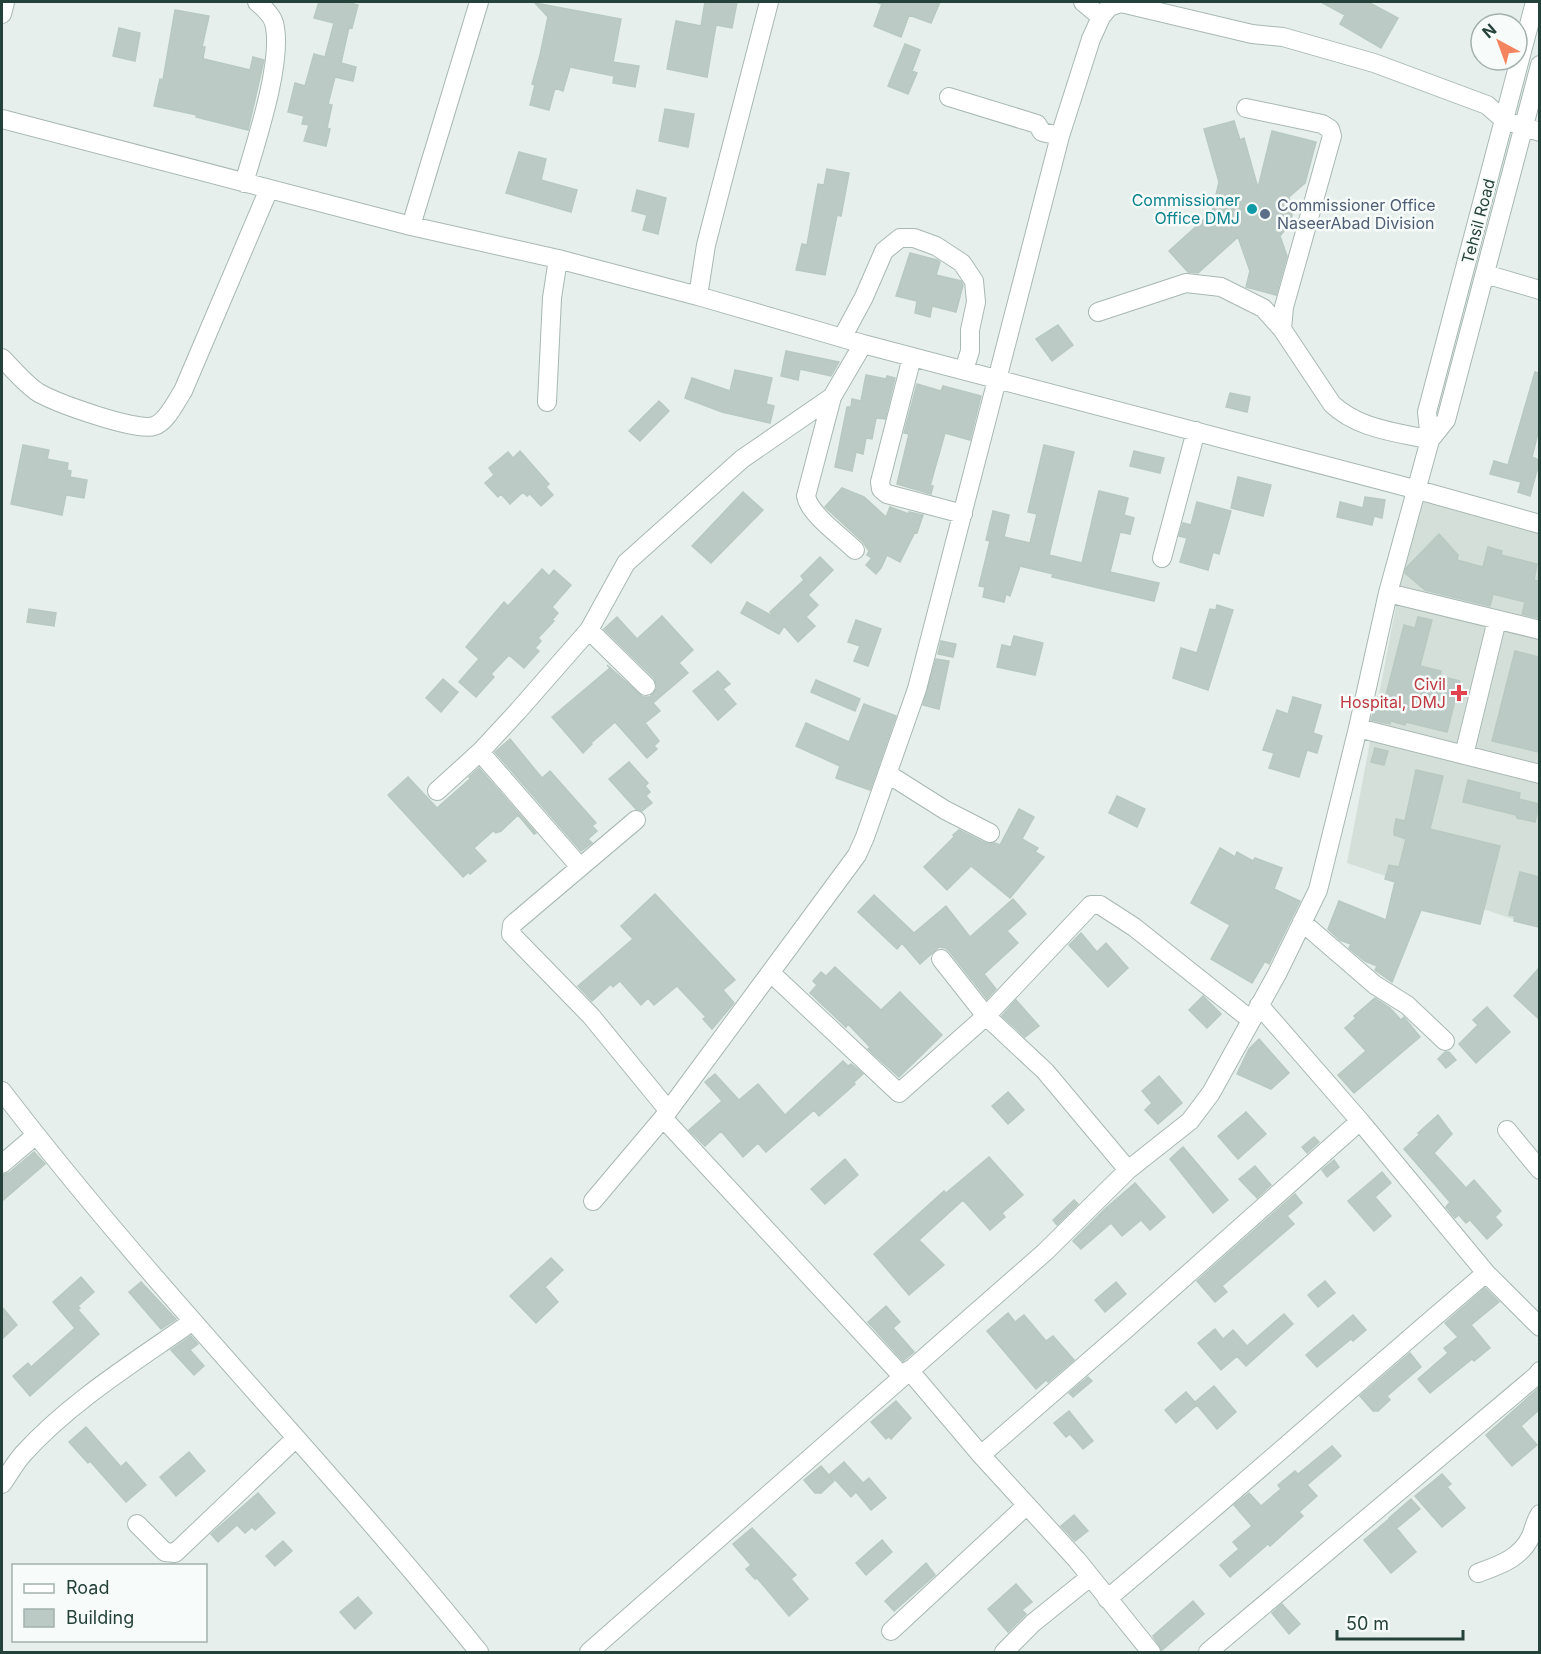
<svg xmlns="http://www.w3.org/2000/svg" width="1541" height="1654" font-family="Inter,sans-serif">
	<rect width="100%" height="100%" fill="#e6efeb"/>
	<path fill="#d4dfda" d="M1418,490L1539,524V928L1347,863Z"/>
	<path fill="#bbcac4" stroke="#b8c9c2" stroke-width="1.5" d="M319,2H345L358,5L352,28L349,27L341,63L356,67L353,81L335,77L328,104L332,105L327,128L330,129L326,146L304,141L309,125L302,124L304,116L288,112L295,83L305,86L314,54L325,57L334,23L314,18Z
		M705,2H737L732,28L716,25L707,77L667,69L676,21L701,26Z
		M1321,2H1368L1398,18L1381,48L1340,24L1345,15Z
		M535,3L621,19L613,62L639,66L635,87L613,83L614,76L570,67L563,91L555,88L549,110L530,105L535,85L532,84L540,55L548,17Z
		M878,3V2H940L931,23L909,15L901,37L874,26L882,4Z
		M175,10L209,16L202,47H205L203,58L204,59L250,70L253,57L264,60L248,130L196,117L197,115L154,106L160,79L163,80Z
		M119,28L140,33L135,61L113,56Z
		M905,44L920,50L912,71L917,73L908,94L888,86Z
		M665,109L694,114L688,147L659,141Z
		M1234,121L1240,140L1244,138L1258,188L1272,131L1316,142L1305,183L1289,197L1292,215L1290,224L1280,236L1287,256L1276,295L1246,287L1250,271L1238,237L1198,273L1188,272L1169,251L1212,212L1219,182L1204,129Z
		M519,152L546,159L541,180L577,190L571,212L506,193Z
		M827,169L849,173L841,216L837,215L825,275L796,270L802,244L807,245L818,184L824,185Z
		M637,190L666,198L658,234L643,230L647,215L632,211Z
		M910,253L937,260L940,262L936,275L961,281L963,285L956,312L932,306L930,317L915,313L917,301L896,296Z
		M1058,325L1073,345L1052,361L1036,339Z
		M786,351L810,356L839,362L831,376L800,369L798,380L781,376Z
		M735,370L772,378L766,404L774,406L770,423L722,412L685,398L692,378L730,391Z
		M1535,372L1539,373V429L1532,457L1539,460V463L1530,496L1518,492L1521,482L1490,474L1494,461L1508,465Z
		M866,375L886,379L887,376L895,378L885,419L876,418L872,439L866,438L863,454L856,452L852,471L835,467L847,407H851L852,399L861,401Z
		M917,384L941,391L943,386L981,396L970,440L945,433L930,486H933L931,494L897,484L909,434L904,433Z
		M1230,393L1250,397L1247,412L1226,407Z
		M659,401L669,411L640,441L629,431Z
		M23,445L49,450L47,459L68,463L67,470L71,471L70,477L87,480L84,498L66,495L62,515L11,504Z
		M1044,445L1074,452L1049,555L1082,563L1099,491L1128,498L1124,515L1134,518L1130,534L1120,532L1110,572L1159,583L1154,601L1052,577L1053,574L1020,566L1010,596L1006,594L1004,602L983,597L985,587L979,586L990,541L986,540L993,511L1009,515L1004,537L1030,543L1037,514L1028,512Z
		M520,451L549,484L546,487L553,495L541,506L530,494L527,496L523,492L510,504L501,494L498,497L485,483L494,475L489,468L508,452L513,458Z
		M1134,451L1164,458L1160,473L1130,466Z
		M1238,477L1271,485L1263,516L1231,508Z
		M842,488L864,497L886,517L890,507L909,514V512L923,515L917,533L915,532L900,562L887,555L881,568L876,574L866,565L872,558L867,555L869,551L863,542L825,507Z
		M743,492L763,510L711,563L692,546Z
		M1365,497L1385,500L1382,518L1374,516L1372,525L1337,517L1340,502L1363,508Z
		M1197,502L1231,511L1219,554L1213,552L1208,570L1180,562L1187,538L1179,536L1183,523L1191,525Z
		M1439,534L1458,555L1457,560L1483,567L1488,547L1502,551L1501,555L1537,564L1534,580L1539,581V618L1522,614L1525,602L1493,594L1490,606L1425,590L1405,573L1406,568Z
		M820,557L833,570L808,595L818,605L806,617L815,626L798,642L784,626L779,634L741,613L747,602L776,618L770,612L804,580L801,576Z
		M542,569L549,576L554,570L571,585L552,607L558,613L552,620L554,621L538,638L541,641L535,648L539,651L524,668L509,655L491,674L494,677L476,697L459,682L479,659L466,647L504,602L508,606Z
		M1217,605L1233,610L1208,690L1173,678L1181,648L1197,653L1210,609L1216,610Z
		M29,609L56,613L54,626L27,622Z
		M662,616L693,650L679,663L688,673L653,703L660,711L645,723L659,741L654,746L657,749L647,758L615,722L591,743L592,744L583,753L552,717L610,668L607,665L643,697H650L657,688L654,678L604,629L617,617L637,639Z
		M1418,617L1432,620L1420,666L1441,671L1440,676L1460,681L1447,732L1406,722L1405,725L1391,721L1390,724L1371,720L1378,697L1385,699L1404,625L1415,628Z
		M856,620L881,629L868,666L854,661L860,646L848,642Z
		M1014,636L1043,643L1035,675L997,667L1002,645L1011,647Z
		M941,641L956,644L953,657L938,654Z
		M1515,651L1539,657V752L1492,741Z
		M936,659L949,661L939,709L923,705Z
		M718,671L730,684L723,689L736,704L718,720L693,691Z
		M443,679L458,692L441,712L426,698Z
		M816,680L860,699L855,711L811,692Z
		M1293,697L1321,705L1313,733L1322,736L1317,753L1307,750L1299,777L1269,768L1274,753L1263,750L1277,710L1288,714Z
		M864,704L896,716L870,790L836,778L840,766L796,746L806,723L849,742Z
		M510,739L542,778L550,771L596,823L592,826L597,831L588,839L592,843L581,851L495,752Z
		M1375,748L1388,751L1384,765L1371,762Z
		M629,762L648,783L645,786L650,792L646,796L652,803L642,811L636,809L609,779Z
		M479,768L536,833L534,834L518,815L501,831L496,833L493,831L474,848L486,861L470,874L469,872L463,877L388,795L408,777L437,808L471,778L469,777Z
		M1416,770L1443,776L1430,829L1500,846L1480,924L1421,910L1392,982L1375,970L1377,966L1365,961L1349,948L1351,944L1340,940L1328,929L1339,901L1386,920L1395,882L1385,879L1389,865L1399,867L1406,839L1394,835V830L1396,819L1405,821Z
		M1468,780L1520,793L1519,799L1539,804L1535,822L1517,818L1516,815L1463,802Z
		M1117,796L1145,809L1137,827L1109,813Z
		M1019,809L1034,817L1022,839L1038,848L1035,852L1044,857L1010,898L971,866L947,890L924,867L954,837L953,835L959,830L985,843H995L1000,845Z
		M1220,848L1235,857L1237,852L1253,861L1255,858L1282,868L1274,889L1300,901L1269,964L1265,961L1252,983L1211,959L1230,925L1191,903Z
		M1520,872L1539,877V927L1514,921L1515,916L1509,915Z
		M655,894L735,980L723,990L734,1003L712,1029L703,1019L706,1017L677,986L654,1005L648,998L641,1005L620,981L613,987L611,984L592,1001L578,986L633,939L621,926Z
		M874,895L914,933L946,906L970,937L1013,899L1026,914L1007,931L1018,943L984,974L996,989L987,999L950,952L945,948L939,947L920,964L902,943L897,949L858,912Z
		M1081,933L1097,952L1106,943L1128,968L1108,987L1069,945Z
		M835,967L881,1010L900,992L942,1035L899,1077L868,1049L870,1047L848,1024L846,1027L810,993L817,985L813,981L821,972L826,976Z
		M1539,968V1019L1514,996Z
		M1203,996L1221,1014L1207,1028L1189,1010Z
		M1375,998L1390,1008L1401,1020L1404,1017L1420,1037L1354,1093L1338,1075L1366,1051L1345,1028L1356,1018L1354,1016Z
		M1016,1000L1039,1026L1025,1037L1002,1016Z
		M1487,1007L1510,1032L1476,1063L1459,1044L1478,1025L1473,1020Z
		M1259,1039L1289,1073L1271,1089L1237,1074L1249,1049Z
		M1445,1052H1449L1456,1060L1446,1068L1438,1059Z
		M843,1061L848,1066L851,1064L863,1074L854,1082L855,1084L819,1116L814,1110L766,1152L758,1143L743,1157L721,1131L705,1146L689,1130L722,1101L705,1082L715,1074L739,1100L758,1084L785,1115Z
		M1159,1076L1182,1103L1158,1124L1145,1110L1152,1103L1142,1091Z
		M1008,1092L1024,1110L1008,1124L992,1106Z
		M1246,1112L1266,1134L1238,1159L1218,1136Z
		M1438,1115L1452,1134L1434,1153L1466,1188L1474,1180L1501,1211L1495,1217L1502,1225L1487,1239L1470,1220L1466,1223L1459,1215L1455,1218L1446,1207L1450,1202L1404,1149L1420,1134L1418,1133Z
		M1314,1137L1319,1142L1307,1153L1302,1147Z
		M1183,1147L1228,1200L1213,1213L1170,1159Z
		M34,1152L45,1164L2,1201V1175L9,1173Z
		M989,1157L1023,1195L1002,1213L1005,1217L990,1230L963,1200L919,1240L944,1265L909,1295L874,1254L944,1191L946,1193Z
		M845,1159L858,1175L825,1204L811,1189Z
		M1334,1160L1339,1167L1327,1177L1322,1170Z
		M1255,1166L1271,1185L1257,1198L1239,1179Z
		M1382,1172L1391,1183L1375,1197L1391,1216L1374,1231L1348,1201Z
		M1135,1183L1165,1217L1150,1230L1141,1220L1122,1236L1111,1223L1081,1249L1073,1241L1105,1209Z
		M1295,1194L1302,1203L1287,1216L1294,1224L1222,1286L1227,1292L1215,1302L1197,1281Z
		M1074,1200L1078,1204L1057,1225L1053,1220Z
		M551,1258L563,1270L545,1287L558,1302L536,1323L510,1296Z
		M81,1277L94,1292L78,1306L80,1308L78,1310L99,1334L30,1396L13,1376L28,1363L31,1367L75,1328L53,1302Z
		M1325,1281L1335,1293L1318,1307L1308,1295Z
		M141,1282L176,1319L161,1329L129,1292Z
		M1116,1282L1126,1294L1105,1312L1095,1300Z
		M1485,1288L1499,1302L1471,1325L1490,1348L1474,1361L1472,1359L1430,1393L1418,1379L1448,1353L1444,1348L1458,1337L1445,1323Z
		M886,1306L900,1322L893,1328L914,1352L903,1361L868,1322Z
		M2,1307L17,1325L2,1339Z
		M1008,1313L1015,1322L1024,1315L1046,1341L1053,1336L1074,1360L1048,1382L1046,1380L1036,1389L987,1331Z
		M1284,1314L1293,1324L1246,1366L1237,1356L1221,1370L1198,1343L1215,1329L1223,1339L1233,1330L1247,1346Z
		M1353,1315L1366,1330L1353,1341L1351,1339L1317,1367L1306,1355Z
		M191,1336L198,1344L190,1350L204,1366L194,1375L171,1350Z
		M1410,1353L1421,1367L1387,1396L1390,1400L1378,1411H1373L1360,1396Z
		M1088,1377L1092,1381L1073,1397L1069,1393Z
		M1214,1386L1236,1412L1217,1429L1197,1405L1176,1423L1165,1410L1186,1392L1195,1402Z
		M1539,1388V1410L1521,1426L1537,1445L1512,1466L1486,1435Z
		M896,1401L911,1418L891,1439L889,1436L886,1439L871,1422Z
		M1069,1411L1093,1441L1083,1449L1070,1434L1066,1437L1054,1423Z
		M86,1427L121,1467L126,1462L146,1485L126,1502L90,1461L88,1463L69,1442Z
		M1332,1446L1341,1456L1307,1485L1317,1496L1299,1512L1303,1516L1270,1546L1268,1544L1230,1577L1220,1565L1239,1549L1233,1542L1252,1526L1234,1505L1249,1493L1261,1506L1281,1489L1278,1485L1295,1471L1298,1474Z
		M189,1452L205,1471L176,1496L160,1477Z
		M844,1462L863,1483L869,1478L886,1498L871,1510L856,1492L851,1497L830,1474Z
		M821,1466L834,1481L821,1493H815L804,1480Z
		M1442,1474L1451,1484L1447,1487L1465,1508L1442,1527L1415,1496Z
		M258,1493L275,1513L255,1530L252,1527L245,1533L237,1525L218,1542L211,1534Z
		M1411,1499L1420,1509L1397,1528L1389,1518Z
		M1074,1515L1088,1531L1075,1541L1061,1526Z
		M1389,1519L1416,1552L1391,1573L1364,1540Z
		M752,1528L796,1575L791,1579L808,1599L789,1616L757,1578L755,1579L746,1569L751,1565L733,1544Z
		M882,1540L892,1552L866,1575L856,1563Z
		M283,1541L292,1551L275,1566L266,1556Z
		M926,1563L935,1575L894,1611L885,1601Z
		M1016,1584L1032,1602L1022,1610L1026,1614L1008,1632L988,1609Z
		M358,1597L372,1613L355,1629L340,1612Z
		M1193,1601L1204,1614L1162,1650L1153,1636Z
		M1282,1604L1300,1624L1289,1634L1272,1613Z"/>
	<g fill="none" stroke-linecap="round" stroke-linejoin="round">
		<g stroke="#a8b8b2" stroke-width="20">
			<path id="minor" d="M1083,2L1101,17
				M2,14L5,2
				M949,97L1037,124L1042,132L1060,136
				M1246,108L1322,124L1330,129L1332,136L1284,307L1282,329
				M2,119L411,226L558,259L698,296L863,344L1418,490L1540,524
				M244,183C255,145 284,60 274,23C272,16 263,7 257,2
				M411,226L479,2
				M1485,274L1540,290
				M698,296L706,245L769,2
				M1098,312L1186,283L1221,287L1263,308L1282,329L1332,404C1358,429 1397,432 1430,440
				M842,338L864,297L884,251L900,238H914L936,246L962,263L974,281L976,302L970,330V351L964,370
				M912,357L880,482L881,489L887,494L963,514
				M2,358C12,368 27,386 39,393C57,403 136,432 154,426C167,422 176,401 183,391L269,189
				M547,402L552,298L558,259
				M1430,440L1427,412L1535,2
				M855,550C842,537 809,514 806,496L832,397L863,344
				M1162,558L1196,431
				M1388,593L1540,630
				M589,630L646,686
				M1358,728L1540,774
				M480,752L580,867
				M1464,755L1497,620
				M888,774L945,810L990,833
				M437,791L480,752L518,711L589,630L626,563L742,459L832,397
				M636,820L519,919L512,925L511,934L591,1016L668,1110
				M1302,922L1375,985L1407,1005L1445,1041
				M941,959L986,1016L1045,1071L1128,1170
				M771,973L899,1093L986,1016L1091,905H1100L1134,927L1251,1020
				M1259,1005L1360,1121L1486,1273L1540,1327
				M2,1091C151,1286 325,1461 479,1652
				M663,1118L902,1376
				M1507,1130L1540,1170
				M2,1164L36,1135
				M593,1201L663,1118L857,855L865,837L917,689L1060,136L1091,39L1101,17L1109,7L1121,3L1252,34L1283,37L1374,63L1487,105L1504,120L1540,132
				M909,1370L981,1455L1077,1560L1151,1652
				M981,1455L1125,1330L1360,1121
				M2,1484C9,1474 15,1463 23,1454C71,1401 135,1362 193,1321
				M137,1524L165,1552L175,1553L296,1438
				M1478,1573C1500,1565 1521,1558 1531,1536C1534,1529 1535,1521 1540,1514
				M1107,1599C1235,1492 1359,1381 1486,1273
				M891,1631L1027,1505
				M589,1652L1045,1252L1128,1170L1190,1121L1211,1093L1277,974L1318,890L1358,728L1388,593L1430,440L1446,420L1540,65
				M1004,1652L1033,1623L1090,1577
				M1208,1652L1536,1376L1540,1371"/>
		</g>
		<use href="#minor" stroke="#fff" stroke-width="18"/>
	</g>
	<circle fill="#0f9aa8" stroke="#f7fbf9" stroke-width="2" cx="1252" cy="209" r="6"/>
	<circle fill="#5c6f8a" stroke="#f7fbf9" stroke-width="2" cx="1265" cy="214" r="6"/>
	<path fill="#e0444e" stroke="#f7fbf9" stroke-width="2" d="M1456 684h6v6h6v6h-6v6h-6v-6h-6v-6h6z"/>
	<g text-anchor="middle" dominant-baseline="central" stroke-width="5" stroke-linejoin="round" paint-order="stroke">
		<g font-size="16" fill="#0d838f" stroke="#f7fbf9" text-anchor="end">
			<text x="1240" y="200">Commissioner<tspan x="1240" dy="18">Office DMJ</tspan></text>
		</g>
		<g font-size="16" fill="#4e5e75" stroke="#f7fbf9" text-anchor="start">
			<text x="1277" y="205">Commissioner Office<tspan x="1277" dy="18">NaseerAbad Division</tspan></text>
		</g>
		<g font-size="16" fill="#24423a" stroke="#f7fbf9">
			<text transform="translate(1478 221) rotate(-75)">Tehsil Road</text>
		</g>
		<g font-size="16" fill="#be3a42" stroke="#f7fbf9" text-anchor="end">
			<text x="1446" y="684">Civil<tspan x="1446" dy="18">Hospital, DMJ</tspan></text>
		</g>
	</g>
	<rect width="1541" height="1654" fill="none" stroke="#24423a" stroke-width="6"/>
	<rect x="12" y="1564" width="195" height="78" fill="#f7fbf9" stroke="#a3b1ad" stroke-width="1.5"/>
	<rect x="24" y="1584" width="30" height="9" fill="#ffffff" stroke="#a3b1ad" stroke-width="1.5"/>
	<text x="66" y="1594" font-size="18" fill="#24423a">Road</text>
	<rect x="24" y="1609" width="30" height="18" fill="#bbcac4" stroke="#a3b1ad" stroke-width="1.5"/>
	<text x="66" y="1624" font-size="18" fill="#24423a">Building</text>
	<g transform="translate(1499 42) rotate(319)"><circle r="28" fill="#f7fbf9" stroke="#a3b1ad" stroke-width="1.5"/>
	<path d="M0-4.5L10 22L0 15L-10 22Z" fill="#f4845f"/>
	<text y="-9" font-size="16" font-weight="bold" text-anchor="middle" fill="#24423a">N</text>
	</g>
	<path d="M1337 1630v9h126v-9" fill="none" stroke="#24423a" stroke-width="3"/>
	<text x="1346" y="1630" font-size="18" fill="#24423a" stroke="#f7fbf9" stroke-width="4.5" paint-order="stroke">50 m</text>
</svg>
